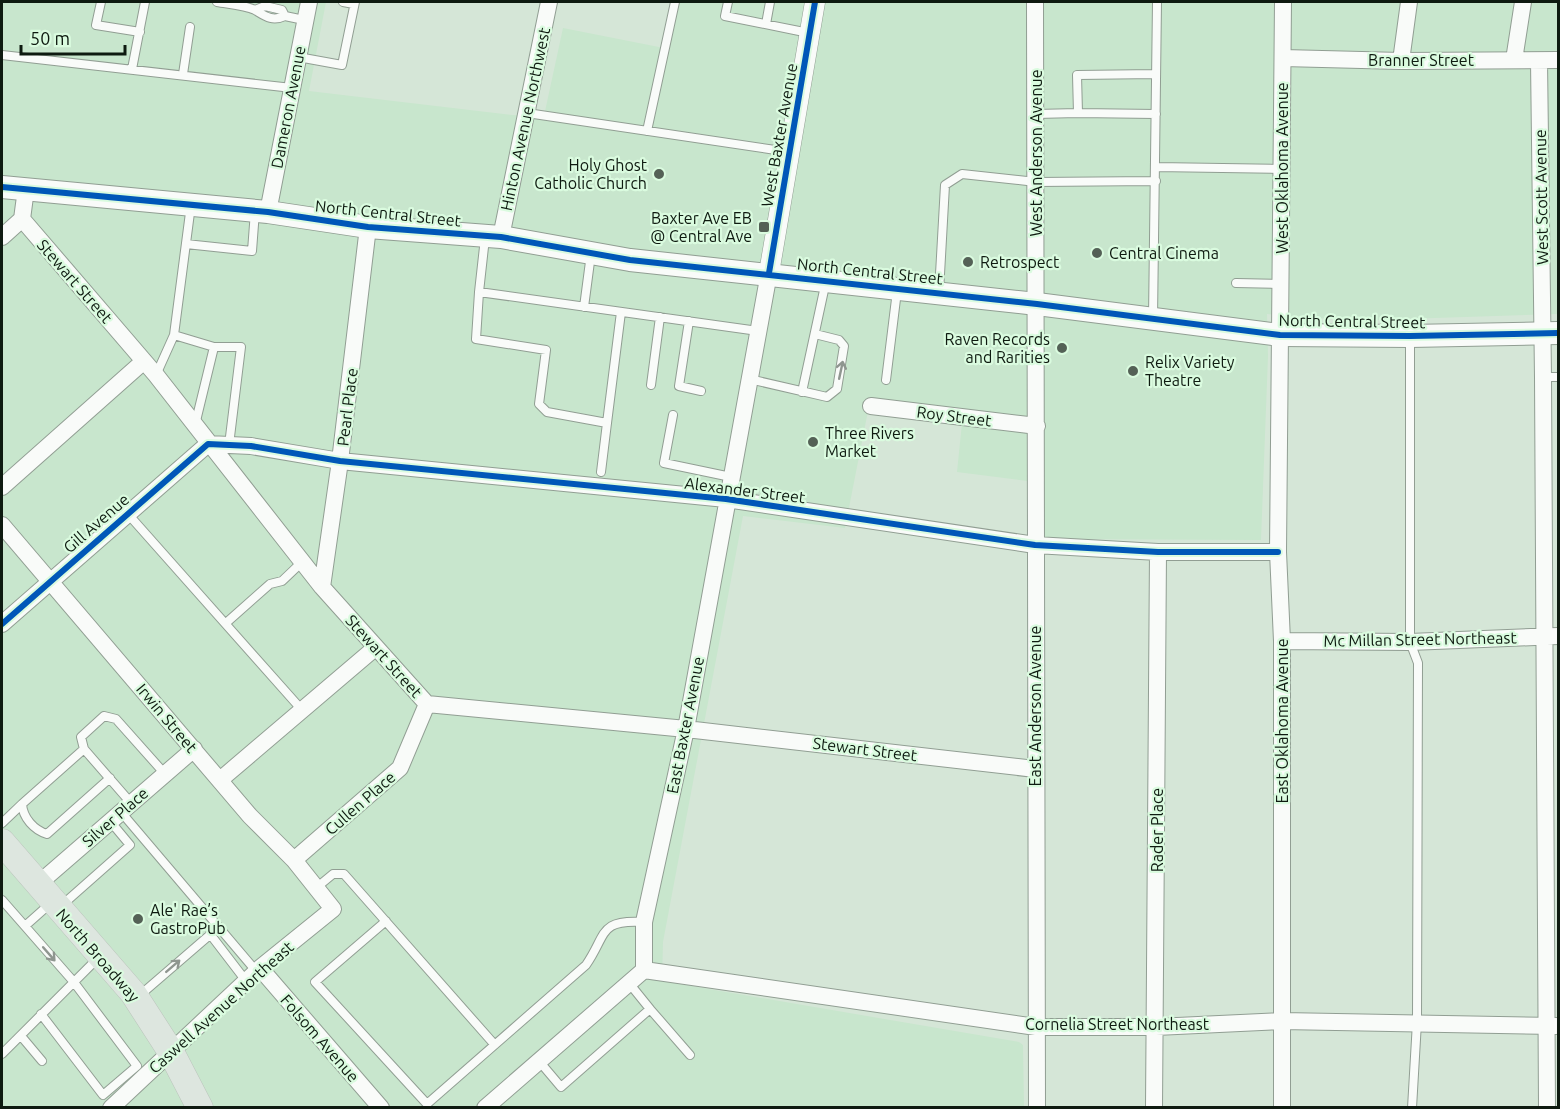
<svg xmlns="http://www.w3.org/2000/svg" width="1560" height="1109" font-family="Ubuntu,sans-serif">
	<rect width="100%" height="100%" fill="#d5e6d7"/>
	<path fill="#c8e6cd" d="M2,2H326L309,91L512,115L544,116L563,28L664,48L674,2H1558V314L1374,320L1303,318L1267,314L1268,356L1261,540L1056,539L1029,534L1027,481L957,472L962,423L868,411L845,528L743,516L663,942L662,981L1019,1042L1023,1045L1024,1107L2,1108Z"/>
	<g fill="none" stroke-linecap="round" stroke-linejoin="round">
		<g stroke="#919e93" stroke-width="10">
			<path id="service" d="M101,2L96,25L140,32
				M217,2C228,4 245,5 255,10C265,16 272,22 285,16L282,10L265,6L255,10
				M343,2L354,4
				M728,2L725,16L809,33
				M285,16L304,20
				M766,24L770,2
				M2,55L292,88
				M298,57L342,65L355,2
				M132,69L145,2
				M183,74L190,27
				M527,113L789,152
				M1078,113L1156,114
				M1036,114L1078,113L1077,75L1156,74
				M647,131L675,2
				M1156,167L1282,169
				M485,238L479,292L758,331
				M186,244L252,251L255,211
				M1236,283L1281,284
				M479,292L476,339L546,350L539,404L547,412L607,423L601,472
				M939,292L945,185L962,174L1036,182L1156,181
				M584,307L591,254
				M1153,319L1157,2
				M689,321L679,386L701,391
				M174,335L214,347L195,425
				M1410,339V642L1418,663L1417,1022L1412,1108
				M214,347H241L229,445
				M156,375L174,335L191,205
				M1543,377H1558
				M749,379L827,397L837,389L844,346L839,340L815,334
				M886,380L897,291
				M651,385L660,317
				M802,392L826,281
				M673,415L664,463L731,477
				M607,423L621,312
				M128,514L302,710
				M226,623L270,584L282,581L302,562
				M84,749L22,804C23,818 34,830 47,834L110,778
				M131,803L84,749L81,737L104,716L116,719L165,774
				M121,812L256,971
				M2,823L22,804
				M316,888L333,874H344L494,1044
				M2,900L73,981L137,1066L103,1095L41,1014
				M61,906L130,845L110,821
				M386,921L315,982L427,1104L586,965C607,935 598,919 644,922
				M25,926L52,902
				M210,934L246,981
				M139,996L219,927
				M650,1009L690,1055
				M21,1036L42,1061
				M2,1054L98,958
				M539,1061L561,1087L650,1009L629,983"/>
		</g>
		<g stroke="#919e93" stroke-width="18">
			<path id="minor" d="M1035,2L1037,1108
				M1283,58L1401,61L1558,60
				M1514,60L1523,2
				M1401,61L1409,2
				M1539,61L1543,377L1547,1108
				M268,212L309,2
				M22,219L156,375L322,587L427,704L686,729L1035,769
				M2,237L22,219L26,189
				M501,237L549,2
				M871,406L1037,426
				M2,487L144,361
				M2,525L250,816L294,860L333,909L260,968L111,1108
				M322,587L340,461L368,227
				M2,624L208,444L251,446L340,461L726,499L1035,545L1158,552H1278
				M1282,641L1410,642L1558,636
				M220,780L375,648
				M294,860L400,768L427,704
				M37,885L194,749
				M260,968L381,1108
				M644,970L1036,1027H1156L1282,1021L1556,1026
				M485,1108L644,970V922L686,729L769,273
				M1154,1108L1158,552
				M1282,1108V641L1278,552L1283,2"/>
		</g>
		<g stroke="#919e93" stroke-width="21">
			<path id="tertiary" d="M769,273L815,2"/>
		</g>
		<g stroke="#919e93" stroke-width="24">
			<path id="secondary" d="M2,187L268,212L368,227L501,237L630,260L1037,304L1280,335L1410,336L1558,333"/>
		</g>
		<g stroke="#bbc4bc" stroke-width="27">
			<path id="primary" d="M2,842L133,993L171,1052L200,1108"/>
		</g>
		<use href="#service" stroke="#f9fbf9" stroke-width="8"/>
		<use href="#minor" stroke="#f9fbf9" stroke-width="16"/>
		<use href="#tertiary" stroke="#f9fbf9" stroke-width="20"/>
		<use href="#secondary" stroke="#f9fbf9" stroke-width="22"/>
		<use href="#primary" stroke="#dde6df" stroke-width="26"/>
		<g stroke="#dafbdf" stroke-width="10">
			<path id="cycleway" d="M2,187L268,212L368,227L501,237L630,260L1037,304L1280,335L1410,336L1558,333
				M769,273L815,2
				M2,624L208,444L251,446L340,461L726,499L1035,545L1158,552H1278"/>
		</g>
		<use href="#cycleway" stroke="#0057b8" stroke-width="6"/>
	</g>
	<defs><path id="oneway-shaft" d="M-6 0H5M1.5-3L5.5 0L1.5 3" fill="none" stroke-width="1.6" stroke-linecap="round" stroke-linejoin="round" transform="scale(1.5)"/></defs>
	<g stroke="#8f9690">
		<use href="#oneway-shaft" transform="translate(841 370) rotate(-78)"/>
		<use href="#oneway-shaft" transform="translate(49 954) rotate(49)"/>
		<use href="#oneway-shaft" transform="translate(173 966) rotate(-41)"/>
	</g>
	<g fill="#546156" stroke="#dafbdf" stroke-width="2">
		<circle cx="659" cy="174" r="6"/>
		<rect x="758" y="221" width="12" height="12" rx="3"/>
		<circle cx="1097" cy="253" r="6"/>
		<circle cx="968" cy="262" r="6"/>
		<circle cx="1062" cy="348" r="6"/>
		<circle cx="1133" cy="371" r="6"/>
		<circle cx="813" cy="442" r="6"/>
		<circle cx="138" cy="919" r="6"/>
	</g>
	<g text-anchor="middle" dominant-baseline="central" stroke-width="4.5" stroke-linejoin="round" paint-order="stroke">
		<g font-size="16" fill="#0e1a10" stroke="#dafbdf">
			<text x="1421" y="60">Branner Street</text>
			<text transform="translate(288 107) rotate(-79)">Dameron Avenue</text>
			<text transform="translate(525 119) rotate(-78)">Hinton Avenue Northwest</text>
			<text transform="translate(779 135) rotate(-80)">West Baxter Avenue</text>
			<text transform="translate(1036 153) rotate(-90)">West Anderson Avenue</text>
			<text transform="translate(1282 168) rotate(-90)">West Oklahoma Avenue</text>
			<text transform="translate(1541 197) rotate(-91)">West Scott Avenue</text>
			<text transform="translate(388 213) rotate(6)">North Central Street</text>
			<text transform="translate(870 271) rotate(6)">North Central Street</text>
			<text transform="translate(75 281) rotate(49)">Stewart Street</text>
			<text transform="translate(1352 321) rotate(1)">North Central Street</text>
			<text transform="translate(347 407) rotate(-83)">Pearl Place</text>
			<text transform="translate(954 416) rotate(7)">Roy Street</text>
			<text transform="translate(745 490) rotate(7)">Alexander Street</text>
			<text transform="translate(96 523) rotate(-41)">Gill Avenue</text>
			<text transform="translate(1420 639) rotate(-1)">Mc Millan Street Northeast</text>
			<text transform="translate(384 656) rotate(48)">Stewart Street</text>
			<text transform="translate(1035 706) rotate(-90)">East Anderson Avenue</text>
			<text transform="translate(167 718) rotate(50)">Irwin Street</text>
			<text transform="translate(1282 721) rotate(-90)">East Oklahoma Avenue</text>
			<text transform="translate(685 725) rotate(-79)">East Baxter Avenue</text>
			<text transform="translate(865 749) rotate(7)">Stewart Street</text>
			<text transform="translate(360 803) rotate(-41)">Cullen Place</text>
			<text transform="translate(115 817) rotate(-41)">Silver Place</text>
			<text transform="translate(1157 830) rotate(-90)">Rader Place</text>
			<text transform="translate(98 955) rotate(49)">North Broadway</text>
			<text transform="translate(221 1007) rotate(-42)">Caswell Avenue Northeast</text>
			<text x="1117" y="1024">Cornelia Street Northeast</text>
			<text transform="translate(320 1038) rotate(49)">Folsom Avenue</text>
		</g>
		<g font-size="16" fill="#0e1a10" stroke="#dafbdf" text-anchor="start">
			<text x="647" y="165" text-anchor="end">Holy Ghost<tspan x="647" dy="18">Catholic Church</tspan></text>
			<text x="752" y="218" text-anchor="end">Baxter Ave EB<tspan x="752" dy="18">@ Central Ave</tspan></text>
			<text x="1109" y="253">Central Cinema</text>
			<text x="980" y="262">Retrospect</text>
			<text x="1050" y="339" text-anchor="end">Raven Records<tspan x="1050" dy="18">and Rarities</tspan></text>
			<text x="1145" y="362">Relix Variety<tspan x="1145" dy="18">Theatre</tspan></text>
			<text x="825" y="433">Three Rivers<tspan x="825" dy="18">Market</tspan></text>
			<text x="150" y="910">Ale' Rae’s<tspan x="150" dy="18">GastroPub</tspan></text>
		</g>
	</g>
	<rect width="1560" height="1109" fill="none" stroke="#0e1a10" stroke-width="6"/>
	<path d="M21 45v9h104v-9" fill="none" stroke="#0e1a10" stroke-width="3"/>
	<text x="30" y="45" font-size="18" fill="#0e1a10" stroke="#dafbdf" stroke-width="4.5" paint-order="stroke">50 m</text>
</svg>
